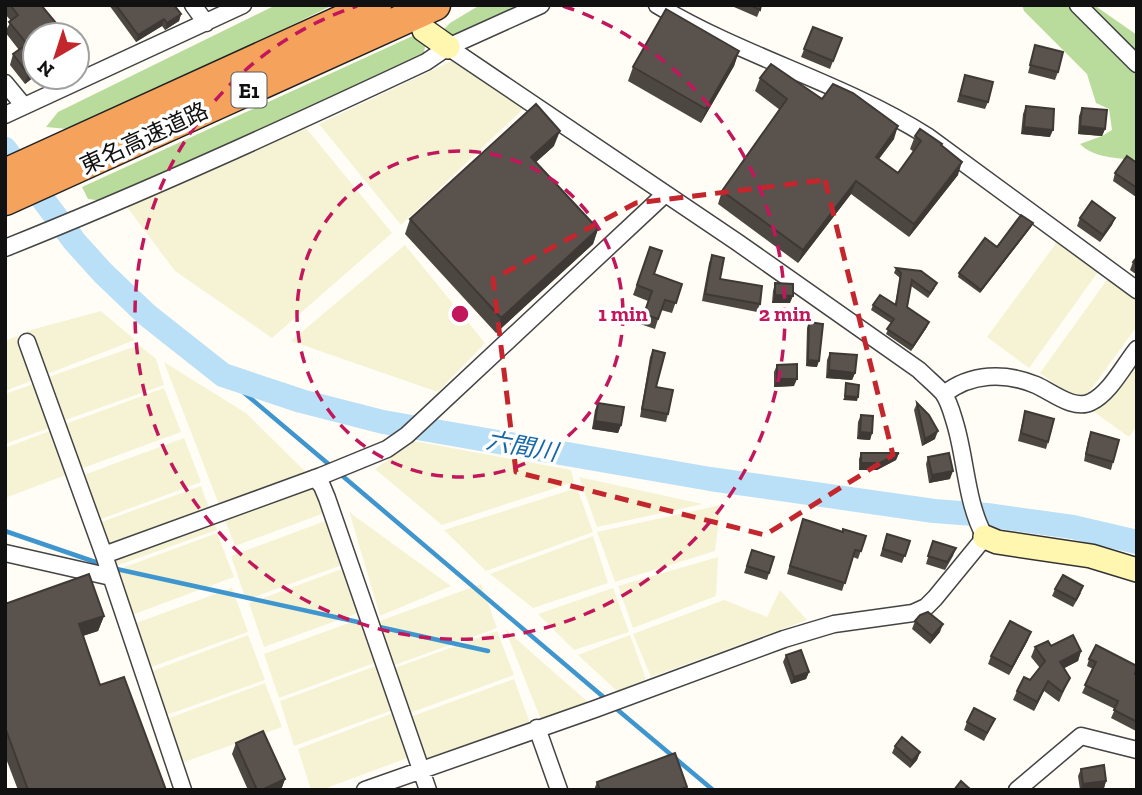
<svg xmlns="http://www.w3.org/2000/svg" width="1142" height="795" font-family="'Zilla Slab','Noto Sans JP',serif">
	<rect width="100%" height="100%" fill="#fffdf5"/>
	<path fill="#f6f3d4" d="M456,59L524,108L401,225L319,124Z
		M306,128L392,233L272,338L175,271L127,207Z
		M1057,242L1098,272L1029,368L987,337Z
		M405,245L485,343L438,392L291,341Z
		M1109,277L1137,298V326L1081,403L1040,373Z
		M101,311L135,340L42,376L27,331Z
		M17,336L33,380L5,391V341Z
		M1137,339V426L1129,437L1087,407Z
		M139,345L156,359L164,385L57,423L43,379Z
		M164,362L246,413L315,481L330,511L235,546Z
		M33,384L49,428L5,444V394Z
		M164,388L181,432L75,471L60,426Z
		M50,431L66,475L5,498V448Z
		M184,438L201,482L96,521L81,476Z
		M414,441L571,470L574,482L442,525L375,469Z
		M579,477L643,491L703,504L597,527Z
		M201,486L217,530L110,568L96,524Z
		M577,488L593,532L486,571L444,530Z
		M721,505L715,551L615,582L597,532Z
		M349,511V512L451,586L380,616Z
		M336,517L353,561L246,600L231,556Z
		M217,533L234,577L129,616L114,571Z
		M593,536L608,583L533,608L490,574Z
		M718,557L716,596L633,628L618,586Z
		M353,565L369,609L264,647L249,603Z
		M481,584L497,628L392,666L377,622Z
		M232,588L248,632L143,670L128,626Z
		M613,588L629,632L574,650L538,614Z
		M780,590L807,620L651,677L633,634L724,600L767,617Z
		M368,616L385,659L279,698L264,654Z
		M505,629L589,703L541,720Z
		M497,631L514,675L407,714L392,669Z
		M248,635L265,680L158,718L144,674Z
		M630,635L646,679L617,691L578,655Z
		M384,663L401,707L294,746L280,701Z
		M514,679L530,723L425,761L410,717Z
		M265,683L282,727L176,765L161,721Z
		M401,710L418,754L321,790H311L298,749Z"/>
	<path fill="#b9dc9c" d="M276,5H333L116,111L67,129L46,127L58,112Z
		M480,5H536L452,40L440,33L450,23Z
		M1022,5H1094L1137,35V160C1117,158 1094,158 1080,144L1102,136L1112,130L1109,109L1096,103L1087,74L1024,11Z
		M417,34L426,40L424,53L224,152L104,201L88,199L82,187Z"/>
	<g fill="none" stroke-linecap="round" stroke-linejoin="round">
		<path stroke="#3f96cf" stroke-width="4.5" d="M223,375L332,467
			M339,473L607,700
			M5,531L104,565
			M112,568L367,624
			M375,626L488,651
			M613,706L713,790"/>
		<path stroke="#b9e0f7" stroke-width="24" d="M5,149L75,242L103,273L147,315L223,375L301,401L383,422L710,479L934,511L987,515L1073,527L1137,542"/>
		<g stroke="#444" stroke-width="19">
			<path id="street" d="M193,5L206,23
				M657,5C743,57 841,82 927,136L1137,290
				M1078,5L1137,64
				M5,83L24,106
				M5,115L243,5
				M5,248C148,191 287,127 426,62L448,47L541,5
				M27,342L104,555L183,790
				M944,394C971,373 1005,372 1036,385C1052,392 1074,411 1091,402C1110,393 1124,365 1137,349
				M315,478L322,486L327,498L428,790
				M5,553L111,577
				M104,555L321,476L387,449L407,435L664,195
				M537,728L559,790
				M365,790L595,709L784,639L834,624L913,613L926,607L935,598L985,537C966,503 966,459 955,423C952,413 949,401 943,393C936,385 927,378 919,370L737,242L448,47
				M1017,790L1081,736L1137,750"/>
		</g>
		<g stroke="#333" stroke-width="26">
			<path id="secondary" d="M424,30L448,47
				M985,537L997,542L1091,556L1137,570"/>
		</g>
		<g stroke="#222" stroke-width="33">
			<path id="highway" d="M5,174L376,5
				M5,200L435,5"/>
		</g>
		<use href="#street" stroke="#fff" stroke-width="16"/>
		<use href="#secondary" stroke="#fff6b0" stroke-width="23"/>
		<use href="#highway" stroke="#f5a25d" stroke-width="30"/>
	</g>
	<path fill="#4d4742" d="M5,5H41L35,35V76L25,84L10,65L13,54L19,50L5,32L11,21L5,14Z
		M109,5H174L181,14L179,21L165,30L162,26L136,42Z
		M735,5H762L757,17L734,7Z
		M813,27L842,38L830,69L801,57Z
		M1035,45L1058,72L1055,80L1028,73Z
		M739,51L734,66L701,123L628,81L633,67Z
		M965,75L988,102L985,109L957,102Z
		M760,78L822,99L894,139L879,159L898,173L914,152L910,149L915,136L942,146L958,175L909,237L851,194L798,263L718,204L722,191L780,110L755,91Z
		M1026,106L1050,137L1021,134L1023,114Z
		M1082,108L1105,129L1102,136L1078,134L1079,116Z
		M554,146L536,162L598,229L593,244L496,333L405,234L410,219Z
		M1137,163V196L1136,197L1113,181L1115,173Z
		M1080,218H1115L1112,225L1100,242L1077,226Z
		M1031,227L980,293L958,277L959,273L997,247Z
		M650,247L654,274L682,284L672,313L661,310L655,329L640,324L648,301L633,295Z
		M712,255L720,279L760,304L757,312L702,301L709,263Z
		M1137,257V275L1130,270L1133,262Z
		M896,268L935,288L928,298L911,286L907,307L927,327L911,351L886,334L891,323L871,310L873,305L895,304L900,278L894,273Z
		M775,283L790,303H772L773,291Z
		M809,322L817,367L806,366L807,328Z
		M653,350L656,387L668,414L666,422L640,417L650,357Z
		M830,353L855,373L852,380L826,378L827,360Z
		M777,365L794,386L774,387V372Z
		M598,403L621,425L618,433L592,429L595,410Z
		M917,403L935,439L922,446L914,410Z
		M1025,411L1048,442L1046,449L1018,441L1023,419Z
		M861,415L872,433L870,440L857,439L858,422Z
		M1091,432L1113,462L1111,470L1084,461L1088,440Z
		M861,453H899L896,460L877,470H859V459Z
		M928,457L950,479L929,483L926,464Z
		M803,519L843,532L866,536L858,559L853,557L842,591L787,574Z
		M887,534L910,541L902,563L880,556Z
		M933,541L956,548L953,556L945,570L926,564Z
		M752,550L774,557L767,580L744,573Z
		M1055,589L1081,593L1073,607L1052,596Z
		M5,604L104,616L98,631L83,636L100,685L166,790H18L5,756Z
		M915,621L940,632L930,644L912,629Z
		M1028,640L1009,675L988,664L991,656Z
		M1051,646L1081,651L1078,661L1064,668L1070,678L1059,702L1044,691L1034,711L1013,700L1017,691L1030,680L1040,668L1031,657L1035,647Z
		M786,655L809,672L806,679L791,684L783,662Z
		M1089,659L1137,675L1136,731L1111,718L1115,709L1082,693L1093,669L1087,666Z
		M995,719L984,741L964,730L967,722Z
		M236,743L285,779L281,790H248L232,754Z
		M895,746L920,752L917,760L910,768L892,753Z
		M1081,769L1106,781L1104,788L1094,790H1080L1078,776Z
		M597,782L686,790H594Z"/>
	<path fill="#3f3936" d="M181,14L179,21L165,30L167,23Z
		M164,19L162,26L136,42L138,35Z
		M739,51L734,66L701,123L706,109Z
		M35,68V76L25,84L28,74Z
		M898,126L894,139L871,169L876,157Z
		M1080,126L1105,129L1102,136L1078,134Z
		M1024,127L1053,130L1050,137L1021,134Z
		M560,131L554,146L526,171L531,157Z
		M962,162L958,175L909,237L914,224Z
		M856,181L851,194L798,263L803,250Z
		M1115,218L1112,225L1100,242L1103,235Z
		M1033,223L1031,227L980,293L981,290Z
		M598,229L593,244L496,333L501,318Z
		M775,295L793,296L790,303H772Z
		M929,322L927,327L911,351L913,346Z
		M808,360L819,361L817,367L806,366Z
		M829,370L855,373L852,380L826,378Z
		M777,379H797L794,386L774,387Z
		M845,396L858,397L857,401L843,400Z
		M595,421L621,425L618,433L592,429Z
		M938,431L935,439L922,446L925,439Z
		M860,432L872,433L870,440L857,439Z
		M899,453L896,460L877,470H859L861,463Z
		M953,471L950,479L929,483L932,475Z
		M104,616L98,631L73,639L79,624Z
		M943,624L940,632L930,644L932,636Z
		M1031,632L1028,640L1009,675L1012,667Z
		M1081,651L1078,661L1057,672L1060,662Z
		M809,672L806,679L791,684L794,677Z
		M1048,681L1044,691L1034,711L1037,702Z
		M920,752L917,760L910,768L912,761Z
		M285,779L281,790H262Z
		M1106,781L1104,788L1094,790H1081L1083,784Z"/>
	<path fill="#5a524d" stroke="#3f3936" stroke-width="2" d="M10,5H41L66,35H35V68L28,74L13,54L27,44L9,22L18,15Z
		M116,5H174L181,14L167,23L164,19L138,35Z
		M750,5H761L760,10Z
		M666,9L739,51L706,109L633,67Z
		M813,27L842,38L833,61L804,49Z
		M1035,45L1063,52L1058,72L1030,65Z
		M771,64L822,99L833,84L853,93L898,126L876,157L898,173L921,141L915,136L920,129L942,144L941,145L962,162L914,224L856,181L803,250L722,191L787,99L760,78Z
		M965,75L993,82L988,102L960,95Z
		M536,104L560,131L531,157L598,229L501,318L410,219Z
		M1026,106L1054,109L1053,130L1024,127Z
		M1082,108L1107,110L1105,129L1080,126Z
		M1127,156L1137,163V188L1115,173Z
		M1092,201L1115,218L1103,235L1080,218Z
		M1021,215L1033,223L981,290L959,273L985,238L997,247Z
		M650,247L662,251L654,274L682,284L676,303L665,300L658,319L644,314L652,291L637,285Z
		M712,255L724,258L720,279L762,286L760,304L705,294Z
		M1137,257V265L1133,262Z
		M896,268L921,271L937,283L930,293L912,280L907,307L929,322L913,346L887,329L894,319L873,305L880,295L896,305L901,273Z
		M775,283L793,284V296L775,295Z
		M809,322L823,324L819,361L808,360Z
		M653,350L665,353L656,387L673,390L668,414L642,409Z
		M830,353L857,355L855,373L829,370Z
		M797,364V379H777V365Z
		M846,383L859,385L858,397L845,396Z
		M598,403L624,407L621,425L595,421Z
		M917,403L929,415L938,431L925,439Z
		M1025,411L1054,419L1048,442L1021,433Z
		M861,415L873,416L872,433L860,432Z
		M1091,432L1119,440L1113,462L1086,454Z
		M861,453H899L880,463H861Z
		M949,453L953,471L932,475L928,457Z
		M803,519L843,532V529L866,536L861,551L855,550L845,583L790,566Z
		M887,534L910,541L905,556L883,549Z
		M933,541L956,548L947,562L928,556Z
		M752,550L774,557L769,573L747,566Z
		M89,574L104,616L79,624L100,685L124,677L166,790H28L5,727V604Z
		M1063,575L1083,586L1076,600L1055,589Z
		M928,612L943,624L932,636L915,621L920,615Z
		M1010,621L1031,632L1012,667L991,656Z
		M1073,635L1081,651L1060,662L1070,678L1062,692L1048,681L1037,702L1017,691L1024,677L1030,680L1045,661L1035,647L1048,641L1051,646Z
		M1096,645L1137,666L1135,674L1137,675V722L1114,710L1118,701L1085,685L1096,662L1089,659Z
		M801,650L809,672L794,677L786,655Z
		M974,708L995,719L987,733L967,722Z
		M263,731L285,779L262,790H257L236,743Z
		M902,737L920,752L912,761L895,746Z
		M675,753L687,787L679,790H600L597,782Z
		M1104,765L1106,781L1083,784L1081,769Z
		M961,781L971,790H954Z"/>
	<path fill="none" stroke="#c4262e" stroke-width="5" stroke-dasharray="14 9" stroke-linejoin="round" d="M825,180L893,455L765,535L516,472L493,279L636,203Z"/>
	<g fill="none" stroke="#c2185b" stroke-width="3.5" stroke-dasharray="12 9">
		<circle cx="460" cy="314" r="163"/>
		<path d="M563 6A325 325 0 1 1 357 6"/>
	</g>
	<g text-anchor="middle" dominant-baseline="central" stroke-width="7" stroke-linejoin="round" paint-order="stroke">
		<rect fill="#fff" stroke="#585858" stroke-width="2" x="231.5" y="72.5" width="35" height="35" rx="5"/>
		<g font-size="21" font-weight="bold" fill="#111">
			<text x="249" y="90">E1</text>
		</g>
		<g font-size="23" fill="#111" stroke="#fff">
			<text transform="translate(144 138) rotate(-25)">東名高速道路</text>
		</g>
		<g font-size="24" font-style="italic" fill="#1768a6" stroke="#fff">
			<text transform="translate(522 446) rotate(10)">六間川</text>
		</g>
	</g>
	<circle cx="460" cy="314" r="10" fill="#c2185b" stroke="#fff" stroke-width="3.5"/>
	<g font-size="21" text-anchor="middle" font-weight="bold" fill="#c2185b" stroke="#fff" stroke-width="7" stroke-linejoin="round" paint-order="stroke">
		<text x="623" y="321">1 min</text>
		<text x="785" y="321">2 min</text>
	</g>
	<rect width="1142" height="795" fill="none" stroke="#111111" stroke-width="14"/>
	<g transform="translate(56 56) rotate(219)"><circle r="33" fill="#ffffff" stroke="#a0a0a0" stroke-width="2"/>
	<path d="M0-5L12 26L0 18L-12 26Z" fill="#c4262e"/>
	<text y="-10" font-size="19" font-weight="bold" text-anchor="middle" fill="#111111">N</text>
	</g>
</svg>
